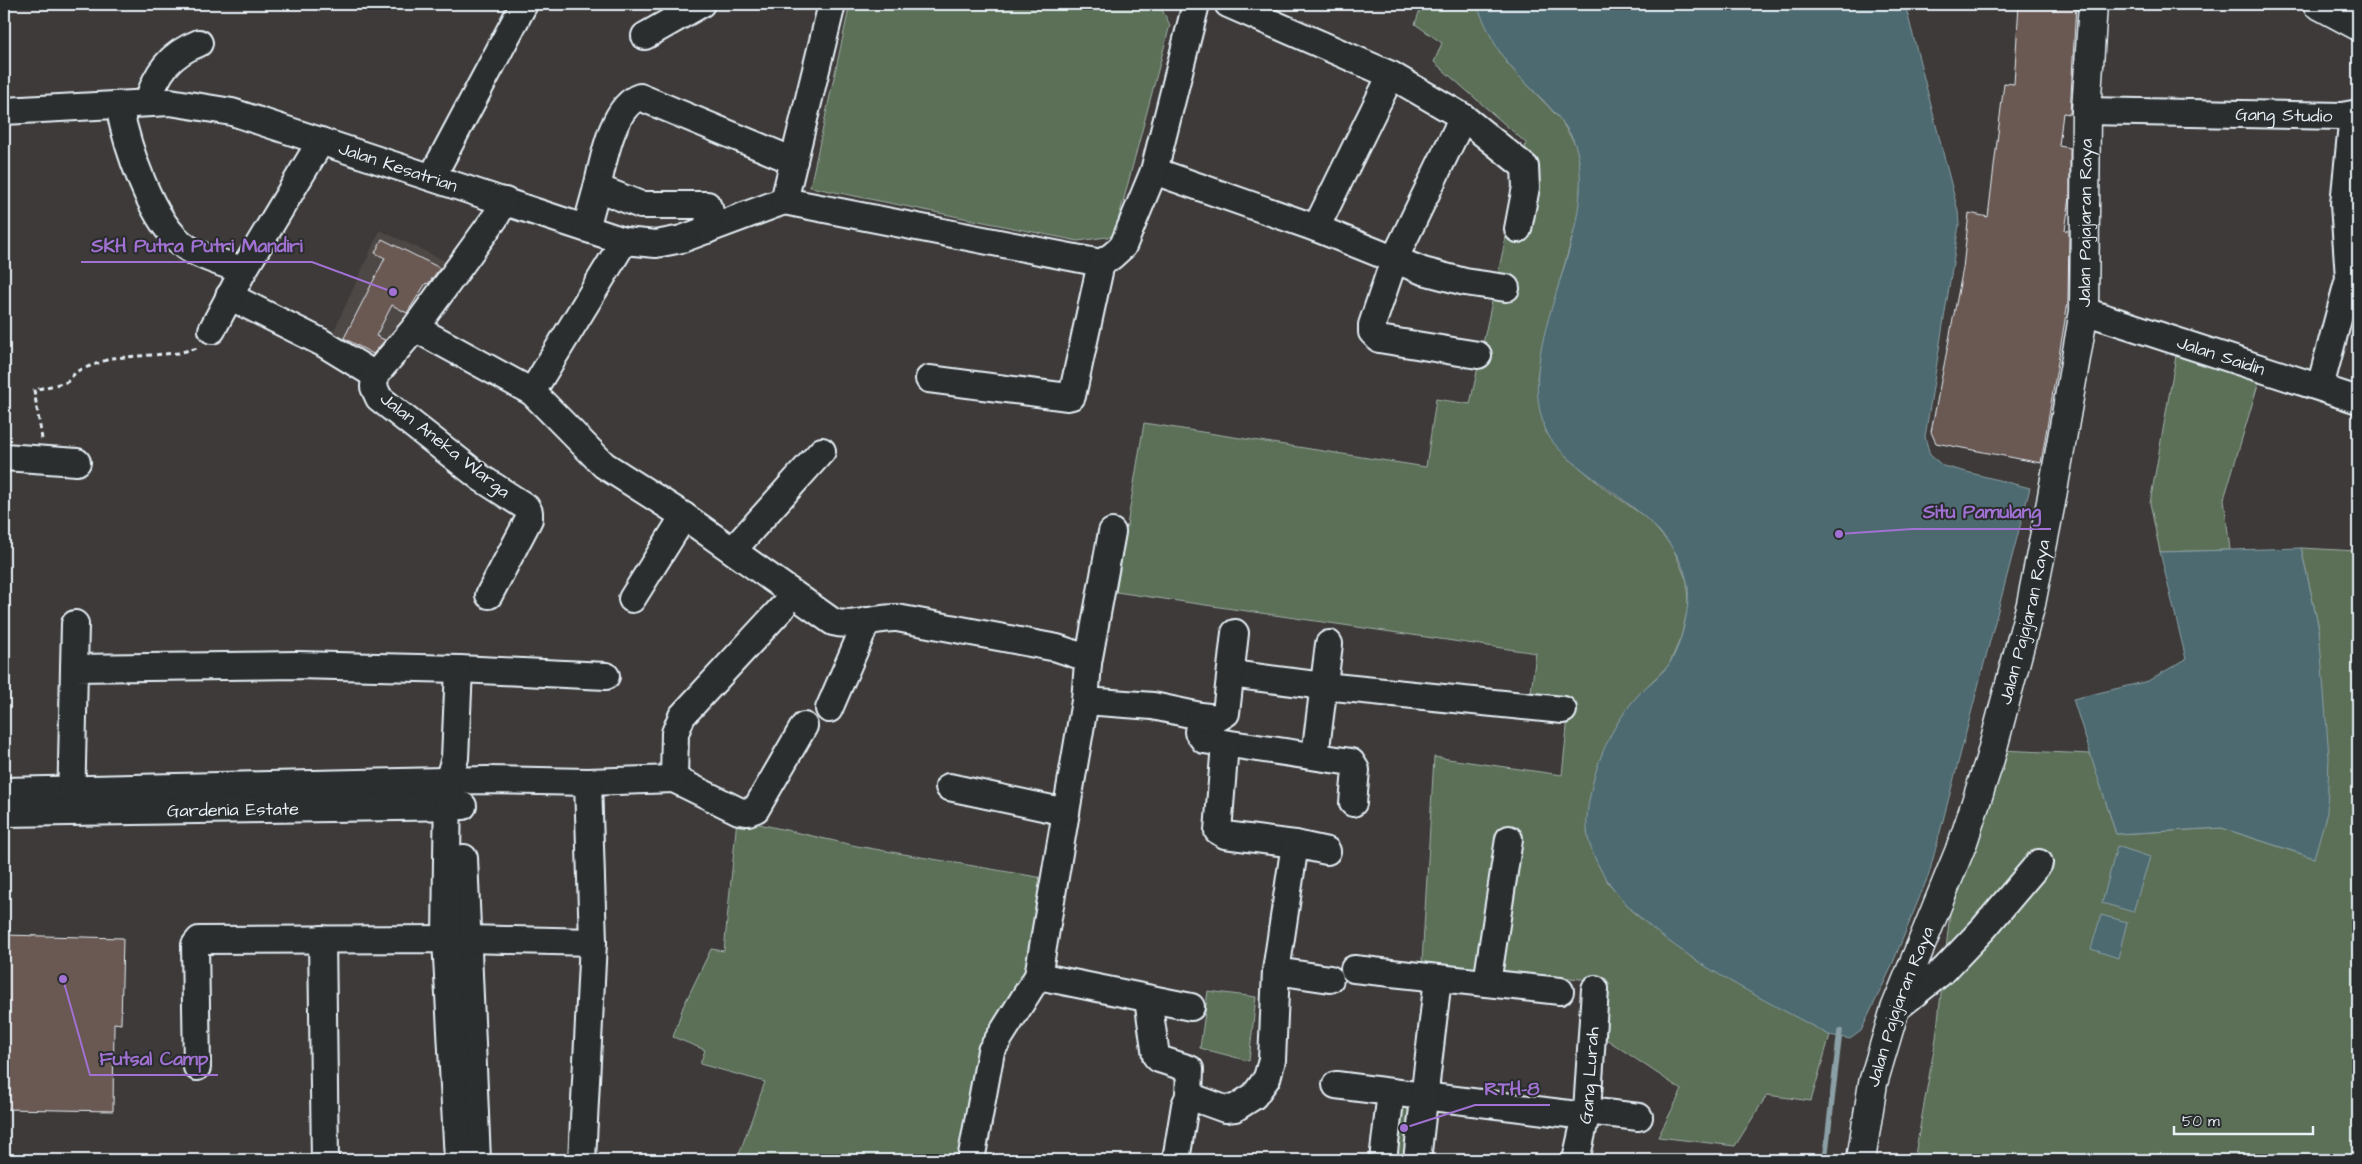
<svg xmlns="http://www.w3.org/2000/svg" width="2362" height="1164" font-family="'Architects Daughter',sans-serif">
	<rect width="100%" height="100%" fill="#3d3a39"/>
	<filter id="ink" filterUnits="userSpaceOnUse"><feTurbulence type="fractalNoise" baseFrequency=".02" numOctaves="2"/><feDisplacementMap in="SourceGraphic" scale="10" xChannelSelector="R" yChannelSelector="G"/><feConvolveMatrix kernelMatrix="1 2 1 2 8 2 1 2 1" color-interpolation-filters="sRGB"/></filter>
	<g filter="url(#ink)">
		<path fill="#4d4645" d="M380,230L452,264L375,369L329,341Z
			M4,725L11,784L4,783Z"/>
		<path fill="#5c6f59" stroke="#a2b0a8" d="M850,4H1159L1170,25L1114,236L1078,241L810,187Z
			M1422,4H1476L1506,62L1560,119L1577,147L1581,173L1579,213L1543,342L1537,378L1546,432L1565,455L1603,487L1648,519L1673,548L1687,581L1688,608L1681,637L1669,665L1639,694L1618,722L1607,881L1635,914L1699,962L1830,1035L1811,1101L1767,1095L1735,1146L1658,1137L1682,1090L1606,1039L1608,982L1422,962L1434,757L1562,775L1569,708L1530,700L1536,653L1116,592L1144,423L1426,467L1436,399L1470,404L1526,143L1434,62L1442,43L1415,24Z
			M2176,356L2259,381L2224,499L2230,550L2160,552L2150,503Z
			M2301,548L2358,551V1160H1914L1936,1038L1950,913L2000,750L2091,754L2116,834L2222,828L2314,858L2319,629Z
			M737,819L857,846L1055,880L1034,974L960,1160H737L765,1082L700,1064L705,1050L673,1037L683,1007L711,949L724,951Z
			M1208,991L1256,997L1249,1061L1200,1048Z
			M1391,1092L1426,1097L1417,1160L1383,1158Z"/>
		<path fill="#4d6a70" stroke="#8ba0a6" d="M1476,4H1905L1958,211L1959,225L1925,437L1930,455L1943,466L2030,488L1929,874L1890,970L1861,1031L1850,1039L1829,1035C1754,993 1620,934 1591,848C1584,830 1587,809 1591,791C1598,755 1615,721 1639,694C1648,684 1659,677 1667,667C1681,649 1692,603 1687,581C1674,526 1618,499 1578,466C1566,456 1550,443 1545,428C1512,344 1598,241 1577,151C1570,118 1526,88 1506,61C1493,44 1485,23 1476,4Z
			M2301,548L2319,629L2329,757L2327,812L2314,858L2222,828L2116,834L2073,699L2148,681L2186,659L2160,552Z
			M2117,846L2150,857L2133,912L2102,903Z
			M2101,915L2127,922L2118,958L2091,949Z"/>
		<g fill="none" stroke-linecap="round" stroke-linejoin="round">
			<path stroke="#8ba0a6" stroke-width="5.5" d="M1825,1160L1840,1031"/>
		</g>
		<path fill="#6a5953" stroke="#e8f1f8" d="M2019,4H2076L2070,114L2063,113L2059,146L2070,148V198L2065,230L2069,231L2068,302L2041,463L1936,443L1931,432L1963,268L1969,213L1988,217L2004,83L2014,84Z
			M382,239L440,268L428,284L426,283L407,313L392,305L376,336L385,340L373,354L344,338L385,258L375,253Z
			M4,935L123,938L121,1024L114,1023L113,1111L4,1109Z"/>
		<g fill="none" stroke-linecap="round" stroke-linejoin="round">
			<g stroke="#e8f1f8" stroke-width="30">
				<g id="minor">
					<path d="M1228,4L1391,75L1463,117L1525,167L1526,187L1518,229"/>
					<path d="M645,36L701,4"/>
					<path d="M148,102C156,73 170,54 199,43"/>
					<path d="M119,106C127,146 151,223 186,247C202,258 225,263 243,271"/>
					<path id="s1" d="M4,111L170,102L232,112L624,241L656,244L682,239L784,201"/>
					<path id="s2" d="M2086,111L2342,116L2353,114L2344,204L2349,278L2320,387"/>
					<path d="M1463,117L1394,260L1372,325V332L1379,339L1478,355"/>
					<path d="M1154,171L1316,228L1423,271L1465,282L1506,288"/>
					<path d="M432,177L524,4"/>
					<path d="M597,188C603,163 612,106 640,97L794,161"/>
					<path d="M784,201L1101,263L1112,256L1123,246L1154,171L1196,4"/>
					<path d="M784,201L832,4"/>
					<path d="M586,228L597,188L641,205H707L710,211L707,230"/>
					<path d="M1316,228L1391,75"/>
					<path d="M229,296L321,342L375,375"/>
					<path id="s3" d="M2084,311L2358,400"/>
					<path d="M415,328L532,392L604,465L684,516L833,622C854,628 876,617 897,618L1057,648L1081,656L1088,663L1085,701L1038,976L991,1051L971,1160"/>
					<path d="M212,330L243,271L321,141"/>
					<path d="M929,379L1068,397L1072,396L1101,263"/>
					<path d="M532,392L624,241"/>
					<path d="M4,457L77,462"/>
					<path d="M733,550L822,451"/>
					<path d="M489,595L529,519V512L526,507L481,478L379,398L374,387L375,375L415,328L495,218L505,201"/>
					<path d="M632,599L684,516"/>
					<path d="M1088,663L1112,532"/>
					<path d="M74,668L75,624"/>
					<path d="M1231,674L1324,686L1563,710"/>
					<path d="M1085,701L1153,706L1200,716L1198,732L1204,740L1351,762L1356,770L1353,803"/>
					<path d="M829,709L867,621"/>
					<path d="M1200,716L1218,718L1226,713L1235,633"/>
					<path d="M1225,744L1218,831L1225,835L1295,844"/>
					<path d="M1316,748L1329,644"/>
					<path d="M674,779L739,811L748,812L756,809L804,726"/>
					<path d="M949,787L1066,812"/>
					<path d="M4,791L487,780L588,782L674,779L675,733L682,716L782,608"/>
					<path d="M71,811L74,668L296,665L459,669L606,676"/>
					<path id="s4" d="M4,813L463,806"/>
					<path d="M464,858L477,1160"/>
					<path d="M322,939L325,1160"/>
					<path d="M1354,969L1560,991"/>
					<path d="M1276,971L1330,979"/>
					<path d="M1038,976L1191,1007"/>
					<path d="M1487,983L1509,839"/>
					<path d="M1148,999L1156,1056L1159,1059L1190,1069L1189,1096"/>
					<path d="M1895,1009L1944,970L1984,928L2039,863"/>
					<path d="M197,1067L195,945L199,940L466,939L593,942"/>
					<path d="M1336,1085L1391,1092L1383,1160"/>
					<path d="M1391,1092L1569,1114"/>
					<path d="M1587,1111L1639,1117"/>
					<path d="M458,1160L446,939L448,781L455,758L459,669"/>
					<path d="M582,1160L593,942L588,782"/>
					<path d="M1176,1160L1185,1105L1189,1096L1225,1109L1235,1108L1254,1096L1267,1078L1272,1060L1276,971L1295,844L1327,851"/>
					<path d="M1417,1160L1438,978"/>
					<path id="s5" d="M1576,1160L1587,1111L1595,989"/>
				</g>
			</g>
			<g stroke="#e8f1f8" stroke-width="31">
				<g id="major">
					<path id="s6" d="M1861,1160L1873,1083L1895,1009L1963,842L1990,759L2031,604L2051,502L2084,311L2086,111L2093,4"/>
				</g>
			</g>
			<g stroke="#e8f1f8" stroke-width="31">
				<path id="highway" d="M2317,4L2358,26"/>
			</g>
			<path stroke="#e8f1f8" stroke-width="3" stroke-dasharray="5 4" stroke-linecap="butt" d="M42,439L34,390L67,382L77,371L112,358L178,353L198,348L200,346"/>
			<use href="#minor" stroke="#2a2d2e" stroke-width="26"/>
			<use href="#major" stroke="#2a2d2e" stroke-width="28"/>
			<use href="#highway" stroke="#2a2d2e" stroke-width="28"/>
		</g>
	</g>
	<g text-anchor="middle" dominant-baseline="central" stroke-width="4" stroke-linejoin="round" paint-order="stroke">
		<g font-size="18" fill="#e8f1f8" stroke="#2a2d2e">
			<text stroke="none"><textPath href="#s2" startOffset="198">Gang Studio</textPath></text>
			<text stroke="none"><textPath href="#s1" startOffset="404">Jalan Kesatrian</textPath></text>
			<text stroke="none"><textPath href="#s6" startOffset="969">Jalan Pajajaran Raya</textPath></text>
			<text stroke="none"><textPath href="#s3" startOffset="144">Jalan Saidin</textPath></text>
			<text transform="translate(445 445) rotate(38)">Jalan Aneka Warga</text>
			<text stroke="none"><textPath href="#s6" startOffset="564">Jalan Pajajaran Raya</textPath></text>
			<text stroke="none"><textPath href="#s4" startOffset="229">Gardenia Estate</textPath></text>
			<text stroke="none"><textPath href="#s6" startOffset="159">Jalan Pajajaran Raya</textPath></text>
			<text stroke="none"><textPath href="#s5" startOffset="86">Gang Lurah</textPath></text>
		</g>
	</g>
	<path fill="none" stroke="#a171d3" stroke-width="2" d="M393 292L312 262H81M1839 534L1912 529H2051M63 979L90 1075H218M1404 1128L1475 1105H1550"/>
	<g fill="#a171d3" stroke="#2a2d2e" stroke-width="2">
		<circle cx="393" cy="292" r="5"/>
		<circle cx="1839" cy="534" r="5"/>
		<circle cx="63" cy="979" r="5"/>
		<circle cx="1404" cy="1128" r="5"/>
	</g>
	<g font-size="19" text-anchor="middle" font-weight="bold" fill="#a171d3" stroke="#2a2d2e" stroke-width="4" stroke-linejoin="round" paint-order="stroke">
		<text x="197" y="252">SKH Putra Putri Mandiri</text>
		<text x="1982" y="518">Situ Pamulang</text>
		<text x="154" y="1065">Futsal Camp</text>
		<text x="1512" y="1095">RTH-8</text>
	</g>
	<rect width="2362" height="1164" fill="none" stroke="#2a2d2e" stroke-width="20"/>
	<rect x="10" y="10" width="2342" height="1144" fill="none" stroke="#e8f1f8" stroke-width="2" filter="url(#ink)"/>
	<path d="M2174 1126v8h139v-8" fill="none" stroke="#e8f1f8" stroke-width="2.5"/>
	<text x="2182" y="1126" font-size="15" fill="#e8f1f8" stroke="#2a2d2e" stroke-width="4" paint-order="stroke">50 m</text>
</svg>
